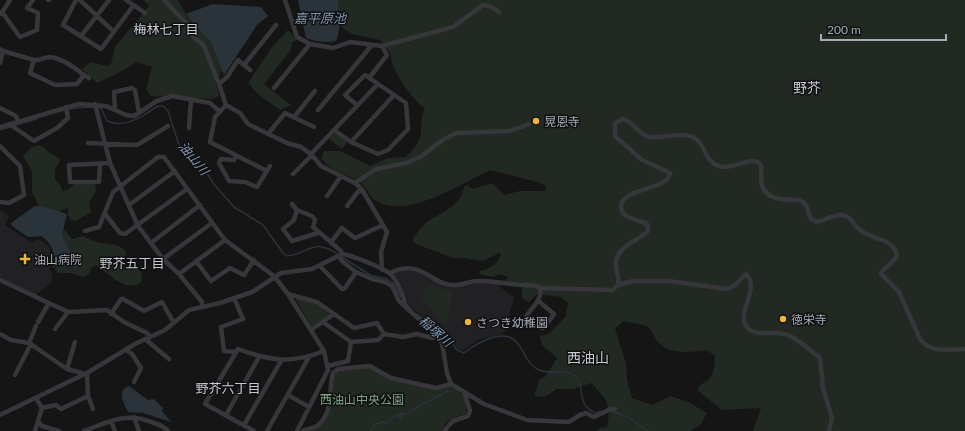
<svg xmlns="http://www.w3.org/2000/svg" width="965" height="431" font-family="Lato,'Noto Sans JP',sans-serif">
	<rect width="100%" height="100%" fill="#151516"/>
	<path fill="#212123" d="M0,210L9,216L5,225L32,243L38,239L50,247V270L53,275L51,283L36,295L0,279Z
		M414,269L443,284L479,282L500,285L501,288L514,297L504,334L480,339L464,350L458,349L451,338L413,309L407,302V298L393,275L397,271Z"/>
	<path fill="#212922" d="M143,0H178L186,14L211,43L222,69L216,83L219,96L212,99L151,96L146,89L152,67L136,62L122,71L97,83L82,69L90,62L107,66L111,64L115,47L149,6Z
		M338,0H965V431H753L761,408L722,410L697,390C701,382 704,384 709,379C714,373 715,363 715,356L707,350C692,352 672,355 660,344C655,339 652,331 647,326L623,321L615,329L626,363L627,380L632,398L652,405L671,396L690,403L707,413L701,424L690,431H596L600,428L607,427C612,403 606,399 591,383L573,389H557L545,397L534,396L540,379L545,377L557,358L542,345L540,336L549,334L566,316L568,303L561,297L537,294L529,302L522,298V283L506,281L508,277L501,274L492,277L479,274L480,271C491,268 499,264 501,252L483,261L465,258H453L416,244L412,240C416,234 420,228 426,223C440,212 461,207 464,187L467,185L473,189L492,183L504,195L520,191H546V186L537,182L490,170C462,183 406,221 375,200C369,196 367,188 362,184C348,172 334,175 321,158L324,151H340L370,166L388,158L406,157C412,150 420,143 421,133C422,121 420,121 425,109C413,100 389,68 391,54L380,40L352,34L341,27L337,11Z
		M288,30L297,40L293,42L290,51L264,84L291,105L280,110L260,96L248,83L272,47Z
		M336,132L347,142L342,149L329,139Z
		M38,145L44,147L47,151L60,159L59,164L55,168V180L60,184L62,191L67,190L75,184L93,183L95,185L96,191L89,202L91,212L76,221L71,220L68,215V208L57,212L39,207L32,192V171L23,156L31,148Z
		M65,230L72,239L83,236L96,242L117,245L125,250L126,254L122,266L124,269L129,266L137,267L142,273L141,282C127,294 108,273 96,265L92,267L89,275L83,277L71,273H58L55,270L57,264L68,260L61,231Z
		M429,285L453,291L447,324L442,322L422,299L424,289Z
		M295,298L317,303L330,315L312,327Z
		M370,366L391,378L435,388L451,384C462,391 467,401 466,414C456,416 445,421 441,431H303C334,421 329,400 333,373L338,369Z"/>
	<path fill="#2b333a" d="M298,0H338C337,17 343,24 336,41C324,43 317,42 306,38Z
		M213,4L261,7L268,16L257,25L224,75L211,43L186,14Z
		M35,206C46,206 57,211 67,214L62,235L72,256L70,260L77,262V268L60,265L53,268C56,254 53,246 42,236L28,237L12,226L11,223Z
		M129,386L148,400L154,399L163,408L162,411L171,422L143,413L128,412C124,404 116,390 129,386Z"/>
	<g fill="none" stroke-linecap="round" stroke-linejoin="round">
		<path stroke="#2b333a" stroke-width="1.5" d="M69,109L87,107L101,108L107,121C126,129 142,116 158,106H163L168,111L179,145L202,165L213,183L234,207L263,225L283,253L287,256C312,253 312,237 339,255
			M13,126L36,119
			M0,130L10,127
			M342,257L370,275L387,279L394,284L401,297
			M406,303L411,309
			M417,314L449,339L457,350L464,353C477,343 505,326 518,344C525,353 528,365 539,370C550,375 566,368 575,376C587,386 574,404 596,413L601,411
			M611,411L628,417L648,431
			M399,415V417L400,418H401L403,417L401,415L399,416L400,418L402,417L401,416
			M398,416L401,419L403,415
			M371,431L374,425L382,422L386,423L400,413L407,414L411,410L416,409L419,406L448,391"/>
		<path stroke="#36363b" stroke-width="4.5" d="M48,0H49
			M76,0L63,25L101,49L133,6
			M80,0L113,31
			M126,0L145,13
			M164,0L186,23L193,36L204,46L219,84
			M285,0L297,37L310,44L333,48L350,42L382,46L387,55L369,78
			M2,12L20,37L37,30L38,13L27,8L33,0
			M1,14L10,0
			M81,36L109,0
			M382,46L453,27L483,5L490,6L499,12
			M0,49L3,51L34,60C40,61 44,57 50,57C62,58 75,68 84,75L77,84L55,85L30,73L34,60
			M0,63L3,51
			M244,65L250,70
			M84,75L89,78
			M274,88L310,44
			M95,104L110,163L138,226L163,259L179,274L202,302V306
			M226,105L219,84L227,77L238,60L244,65L276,25
			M0,108L16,116L18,121
			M115,110L114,92L132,88L135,90L139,113
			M318,110L372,45
			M294,117L315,91
			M9,124L34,141L57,128L68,118L66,107
			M0,127L79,104L106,106L126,115L134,116L157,101L172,96L210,103L219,111
			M189,128L191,100
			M334,130L351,142L378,154L388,150L408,129L406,103L365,75L345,95L357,105
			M268,134L285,113L314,127
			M351,142L394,95
			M88,143L137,145L168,126
			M0,146L20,166L24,195L9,203L0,202
			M311,154L378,84
			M237,156L234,160L221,159L219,163L229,181L245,182L257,187L270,166
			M100,164L99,182H70L69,165L110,163
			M267,171L210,142L215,117L226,105L240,113L248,124L287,143L301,147L312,155L321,166L355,183L361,188L387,232L381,252L382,270
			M293,174L312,155
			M355,183L376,169L406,163L422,156L441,141L456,133L510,131L529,124
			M327,196L341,176
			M292,204L297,210L294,220L283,229L292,241L318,233
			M129,205L175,171
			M347,206L361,188
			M297,210L312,216L315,220L313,227L341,251L342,254C351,255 381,267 389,273C396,278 405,298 405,306
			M105,214L120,233L125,234L187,189
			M85,231L99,227L113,192L158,157H164L225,240L274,276L288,294L324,351L328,370L297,431
			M331,242L342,228L355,238L383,225
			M151,243L200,205
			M339,257L343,262L356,272L372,279L385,282L392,286L399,301L438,336L442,343L447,373L451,384L484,404L527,420L569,422L580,415L586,413L594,417L611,409H615
			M163,259L212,223
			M196,261L211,281L230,268L244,275L254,260
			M320,266L342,289L345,288L356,272
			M390,273C423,257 431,287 456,285C463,285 470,281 477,281C493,280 510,285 526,285C532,286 535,284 540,288C543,300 531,308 526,317L541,328H544L554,314L542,304L539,300
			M179,274L225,240
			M0,280L68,312L107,310L124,322L147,333L150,337
			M618,285L633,281H669L727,289L734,286L746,274C761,289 735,313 747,327C754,337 774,331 785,334C795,336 812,352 820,358L823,388L832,418L829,431
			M540,288L612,290C626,282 612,269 617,258C622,244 638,241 648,231V225C638,218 617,220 622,202C632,187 668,189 670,173L642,160L615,136V123L623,119C634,122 639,135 650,137C666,139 682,130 696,139C706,146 705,162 719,166C732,170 746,158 758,162C763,166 761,170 761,176C760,201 783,200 800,200L806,205L811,219L817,222C824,220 834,215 841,215C852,216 852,224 860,230C872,240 892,237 897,255C894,264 884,266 881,274L899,292L920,339C931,354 949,349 965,349
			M288,294L317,302L354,328L377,323L384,334L403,337L417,334L432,338L438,336
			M234,298L243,319L221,327L224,351L235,352
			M111,314L121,299H123L144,311L162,302L174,323
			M38,322L49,303
			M323,322L351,342L378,340L384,334
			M55,329L68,312
			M311,330L334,314
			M0,334L11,340L29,343L67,369L82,373L83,375
			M145,339L169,359
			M29,343L36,326
			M126,350L132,354L141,368L134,382
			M328,366L348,361L351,342
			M67,369L75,342
			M87,373L88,396L93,409
			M15,375L31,344
			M288,395L309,407
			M42,408L56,405L61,409L88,396
			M0,415L87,373L135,344L165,330L189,310L220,303L252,292L281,273L312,269L342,254
			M226,415L259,357
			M134,417L139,431
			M38,421L42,426L59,431
			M111,421L115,431
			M244,425L281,361
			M35,431L42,408L36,398
			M84,431C108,422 126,412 151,422C158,424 164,426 168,431
			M254,431L205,404L238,349C270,361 292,364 324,351
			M267,431L309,357
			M303,431C307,428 313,429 317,426C334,413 328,391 333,373L338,369L370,366L391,378L436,388L451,384
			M444,431L453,421L468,416L470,411L464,392"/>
	</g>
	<g fill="#ecb637" stroke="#101011" stroke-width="1.5">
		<circle cx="536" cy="121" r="4"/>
		<path d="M23 253h4v4h4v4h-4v4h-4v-4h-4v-4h4z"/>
		<circle cx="783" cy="319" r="4"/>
		<circle cx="468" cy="322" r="4"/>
	</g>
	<g text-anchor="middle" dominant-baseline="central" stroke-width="3" stroke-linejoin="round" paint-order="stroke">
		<g font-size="12" fill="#a7abb6" stroke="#101011" text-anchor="start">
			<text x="544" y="121">晃恩寺</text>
			<text x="34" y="259">油山病院</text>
			<text x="791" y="319">徳栄寺</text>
			<text x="476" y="322">さつき幼稚園</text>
		</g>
		<g font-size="12" fill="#7ea182" stroke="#101011">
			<text x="362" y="399">西油山中央公園</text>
		</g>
		<g font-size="13" font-style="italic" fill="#7f97b0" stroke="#101011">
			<text x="320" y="18">嘉平原池</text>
			<text transform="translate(194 158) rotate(50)">油山川</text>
			<text transform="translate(436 331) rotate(42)">稲塚川</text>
		</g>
		<g font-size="13" fill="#c8cad2" stroke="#101011">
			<text x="166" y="29">梅林七丁目</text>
			<text x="132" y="263">野芥五丁目</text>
			<text x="228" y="388">野芥六丁目</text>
		</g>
		<g font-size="14" fill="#c8cad2" stroke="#101011">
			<text x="807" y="87">野芥</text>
			<text x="588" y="357">西油山</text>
		</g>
	</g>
	<path d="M821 34v6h125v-6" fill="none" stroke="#a7abb6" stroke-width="2"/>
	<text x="827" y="34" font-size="12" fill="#a7abb6" stroke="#101011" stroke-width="3" paint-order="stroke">200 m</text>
</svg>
